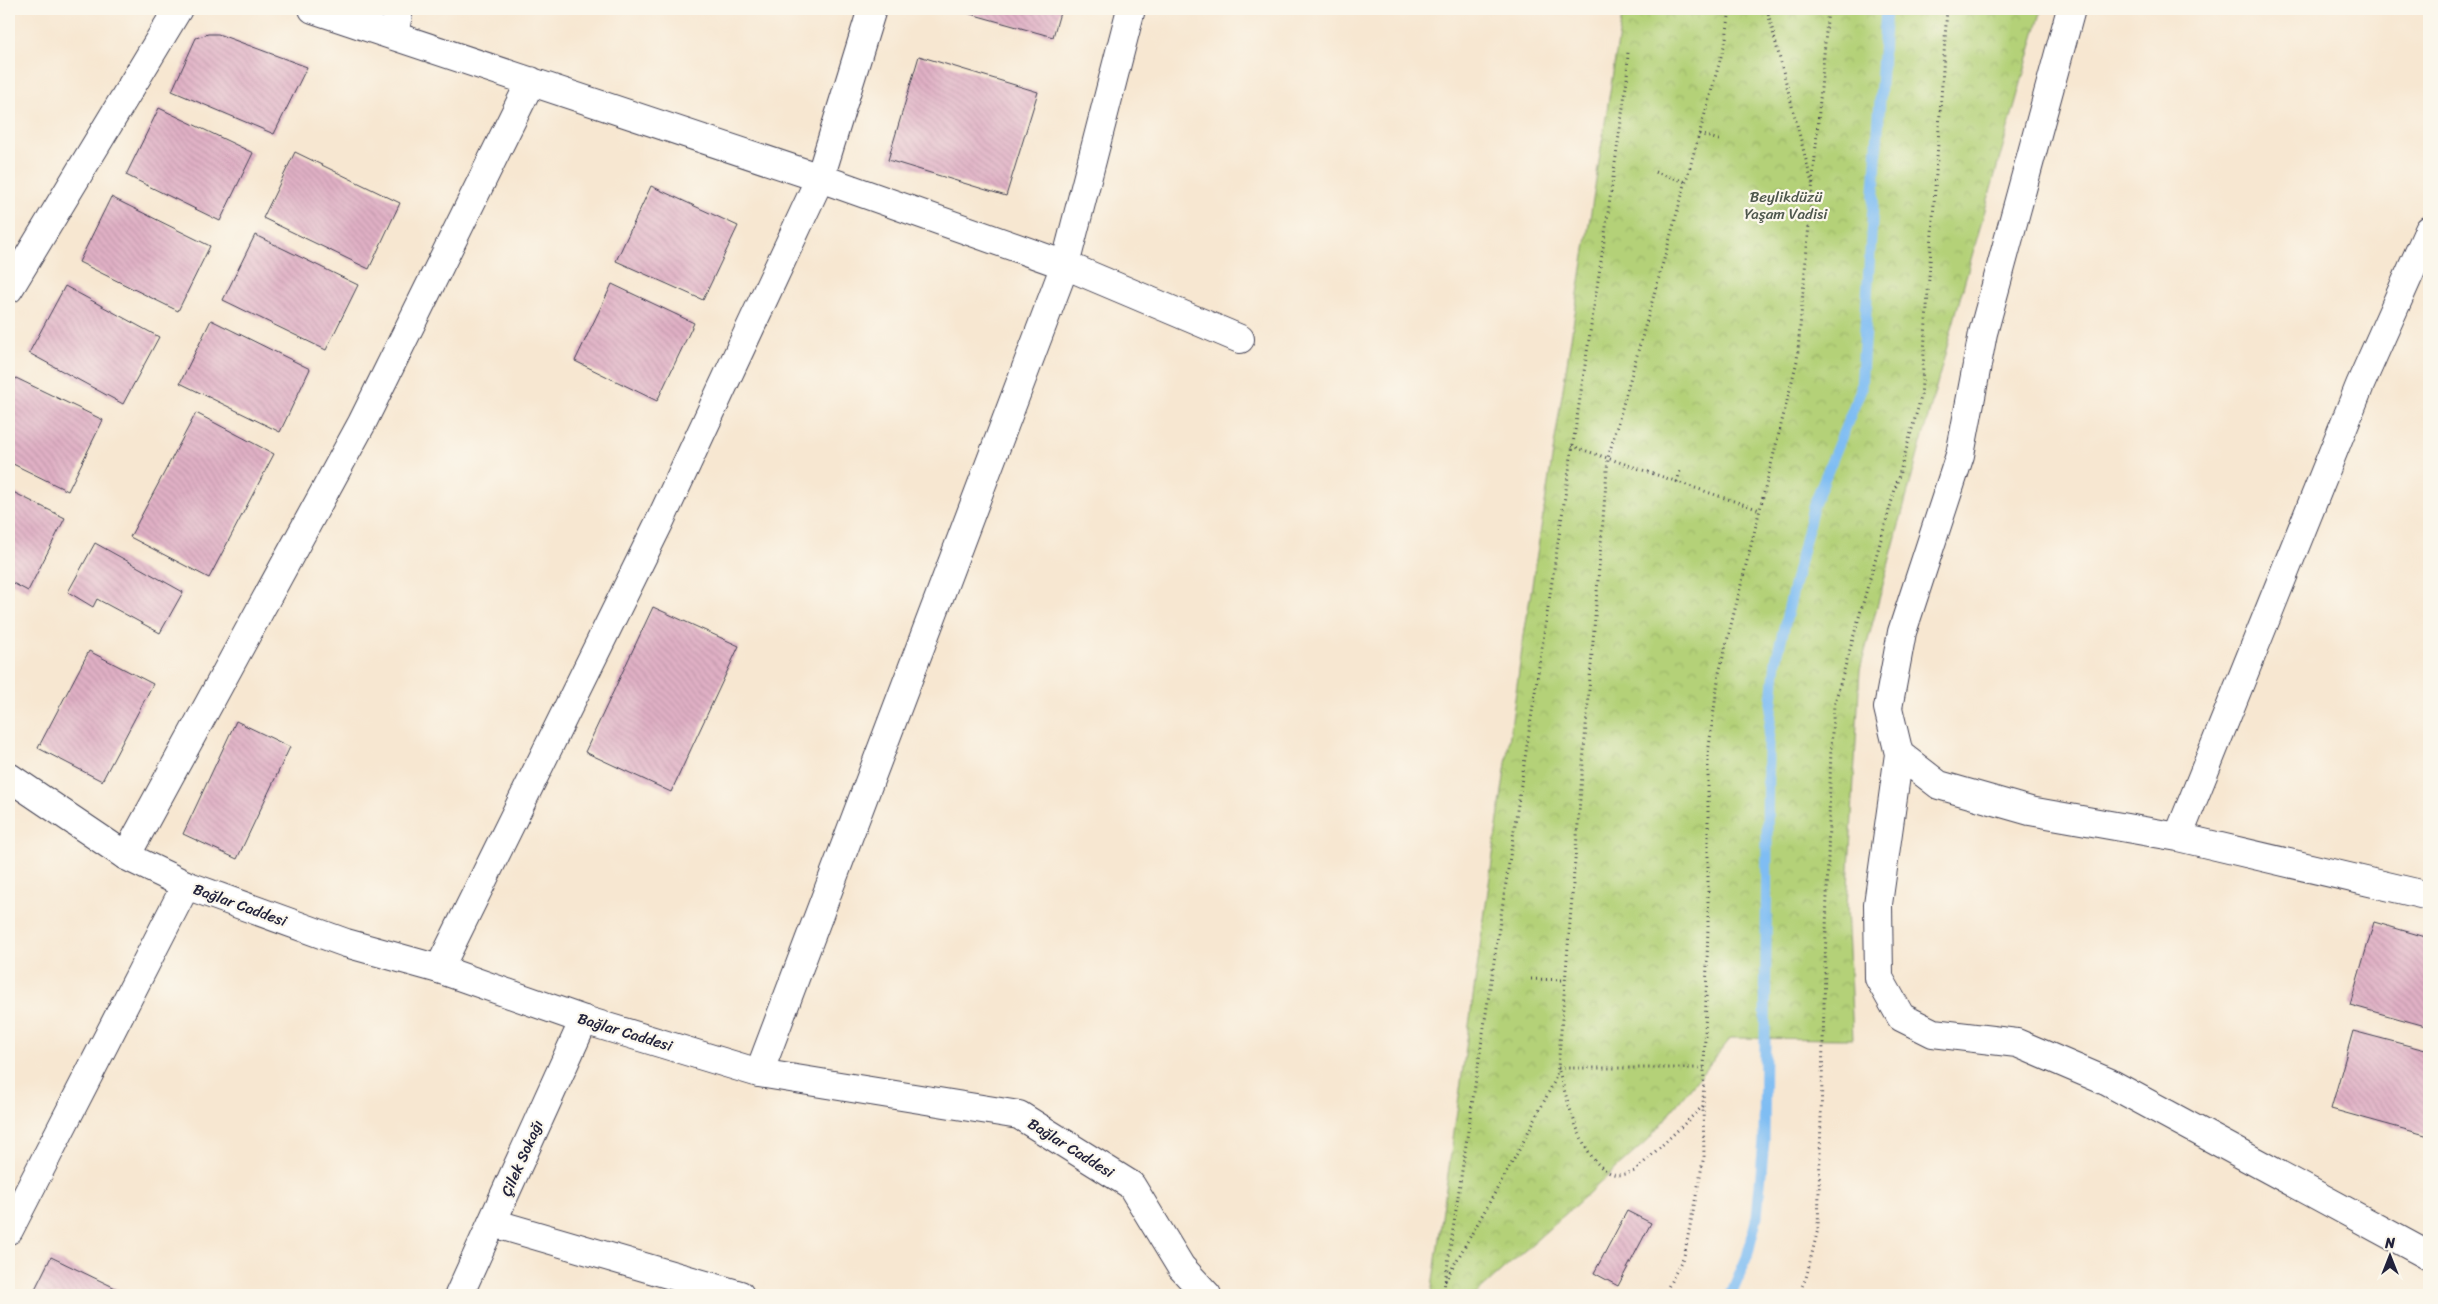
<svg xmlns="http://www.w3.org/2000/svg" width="2438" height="1304" font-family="Sriracha,sans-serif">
	<defs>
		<pattern id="park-crowns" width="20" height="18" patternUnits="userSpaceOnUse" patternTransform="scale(1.25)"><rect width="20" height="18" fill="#b4d178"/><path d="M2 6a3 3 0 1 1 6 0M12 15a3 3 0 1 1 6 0" fill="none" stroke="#9ab369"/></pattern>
		<pattern id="building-back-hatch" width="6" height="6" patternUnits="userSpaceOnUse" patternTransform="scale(1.25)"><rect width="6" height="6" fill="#e0b0c5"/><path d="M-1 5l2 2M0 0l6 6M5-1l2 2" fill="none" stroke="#c097aa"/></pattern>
	</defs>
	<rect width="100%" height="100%" fill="#fbf7ec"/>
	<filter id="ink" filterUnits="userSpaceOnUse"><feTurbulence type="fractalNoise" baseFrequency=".02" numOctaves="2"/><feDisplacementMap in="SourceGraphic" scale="10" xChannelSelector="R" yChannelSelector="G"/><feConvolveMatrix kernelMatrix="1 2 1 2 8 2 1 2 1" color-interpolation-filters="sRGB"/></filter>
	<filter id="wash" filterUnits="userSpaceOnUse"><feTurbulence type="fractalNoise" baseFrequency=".0096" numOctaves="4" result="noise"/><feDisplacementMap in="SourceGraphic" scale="20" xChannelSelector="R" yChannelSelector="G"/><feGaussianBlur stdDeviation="1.12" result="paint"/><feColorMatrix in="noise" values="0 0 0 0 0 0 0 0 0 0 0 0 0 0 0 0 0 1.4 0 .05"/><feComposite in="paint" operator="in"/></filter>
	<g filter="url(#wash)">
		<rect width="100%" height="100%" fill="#f7e7d1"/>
		<path fill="url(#park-crowns)" stroke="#6b7a5a" d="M1623,9H2042L1962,291L1860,670L1847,906L1853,1039L1731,1038L1648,1140L1475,1295H1431L1523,642Z"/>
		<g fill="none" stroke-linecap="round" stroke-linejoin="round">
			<path stroke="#7fbdf3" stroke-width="11" d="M1731,1295L1747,1257L1757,1216L1764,1141L1768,742L1776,661L1813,507L1861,389L1886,9"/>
		</g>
		<g id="blocks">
			<path fill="url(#building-back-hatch)" d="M953,9H1061L1053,37Z
				M208,34H218L307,67L274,134L172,91L196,38Z
				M919,56L1038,92L1006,196L888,160Z
				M159,108L253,153L220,221L126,175Z
				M295,152L400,203L369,269L263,218Z
				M651,186L738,226L703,300L616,261Z
				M111,197L210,246L178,311L79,262Z
				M255,235L358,285L326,350L223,300Z
				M612,284L694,323L657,401L575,361Z
				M65,286L159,337L123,404L29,353Z
				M211,320L310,369L280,432L180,383Z
				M16,378L103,420L68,491L9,462V393Z
				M196,413L274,454L209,578L130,537Z
				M9,490L65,518L28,591L9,581Z
				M95,543L183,592L160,633L97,599L93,607L68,592Z
				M653,607L739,646L671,792L585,752Z
				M89,651L153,684L102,781L38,748Z
				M236,721L290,747L237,859L183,834Z
				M2374,922L2429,938V1027L2350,1005Z
				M2353,1031L2429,1051V1136L2331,1109Z
				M1627,1211L1651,1223L1618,1286L1594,1273Z
				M51,1257L130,1295H32Z"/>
		</g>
	</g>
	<g filter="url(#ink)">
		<use href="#blocks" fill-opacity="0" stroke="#424052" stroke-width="1"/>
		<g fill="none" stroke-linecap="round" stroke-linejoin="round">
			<g stroke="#424052" stroke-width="30">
				<path id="minor" d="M313,9L820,178L1065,265L1240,339
					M2071,9L1983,333L1960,455L1902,632L1888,708L1899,754L1939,785L2030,811L2178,837L2429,896
					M394,35L399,9
					M9,289L178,9
					M1899,754L1878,904L1879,978L1901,1017L1933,1033L2017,1043L2108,1082L2429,1256
					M2178,837L2360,385L2429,230
					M126,856L362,423L531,81
					M439,969L660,521L820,178L872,9
					M759,1073L1065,265L1131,9
					M493,1223L740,1295
					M9,1230L186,885
					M459,1295L584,1020"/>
			</g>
			<g stroke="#424052" stroke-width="30">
				<path id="tertiary" d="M9,777L126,856L186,885L346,943L439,969L584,1020L759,1073L1019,1115L1131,1185L1181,1267L1207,1295"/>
			</g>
			<path stroke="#424052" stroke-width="3" stroke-dasharray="1 4" stroke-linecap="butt" d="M1767,9L1813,187
				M1699,134L1719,140
				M1655,172L1686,182
				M1572,446L1760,510
				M1677,482L1680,471
				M1531,979L1565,980
				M1703,1106L1635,1171C1626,1174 1617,1177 1608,1172C1580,1156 1567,1098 1558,1068H1704
				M1445,1281L1518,1152L1554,1082L1558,1068L1608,458L1726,39L1730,9
				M1443,1295L1604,241L1627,79L1628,49
				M1664,1295L1684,1256L1704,1156L1703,1106L1708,926V754L1719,673L1797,361L1828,9
				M1798,1295L1806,1278L1818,1229L1831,747L1834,706L1921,397L1947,9"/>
			<use href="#minor" stroke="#fff" stroke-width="28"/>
			<use href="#tertiary" stroke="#fff" stroke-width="28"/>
		</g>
	</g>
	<g text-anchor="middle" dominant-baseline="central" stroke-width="4.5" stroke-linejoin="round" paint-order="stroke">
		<g font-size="15" fill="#4e574d" stroke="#fbf7ec">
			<text x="1786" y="197">Beylikdüzü<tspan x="1786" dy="17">Yaşam Vadisi</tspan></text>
		</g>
		<g font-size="15" fill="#22223b" stroke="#fbf7ec">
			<text transform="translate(240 905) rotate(20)">Bağlar Caddesi</text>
			<text transform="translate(625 1032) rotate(17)">Bağlar Caddesi</text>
			<text transform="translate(1071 1148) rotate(32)">Bağlar Caddesi</text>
			<text transform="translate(522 1158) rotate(-66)">Çilek Sokağı</text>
		</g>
	</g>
	<rect width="2438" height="1304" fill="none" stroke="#fbf7ec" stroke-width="30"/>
	<g transform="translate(2390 1256)" stroke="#fbf7ec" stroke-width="4" paint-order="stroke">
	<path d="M0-4L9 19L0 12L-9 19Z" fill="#22223b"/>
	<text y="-8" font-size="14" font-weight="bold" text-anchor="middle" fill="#22223b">N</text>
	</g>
</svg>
